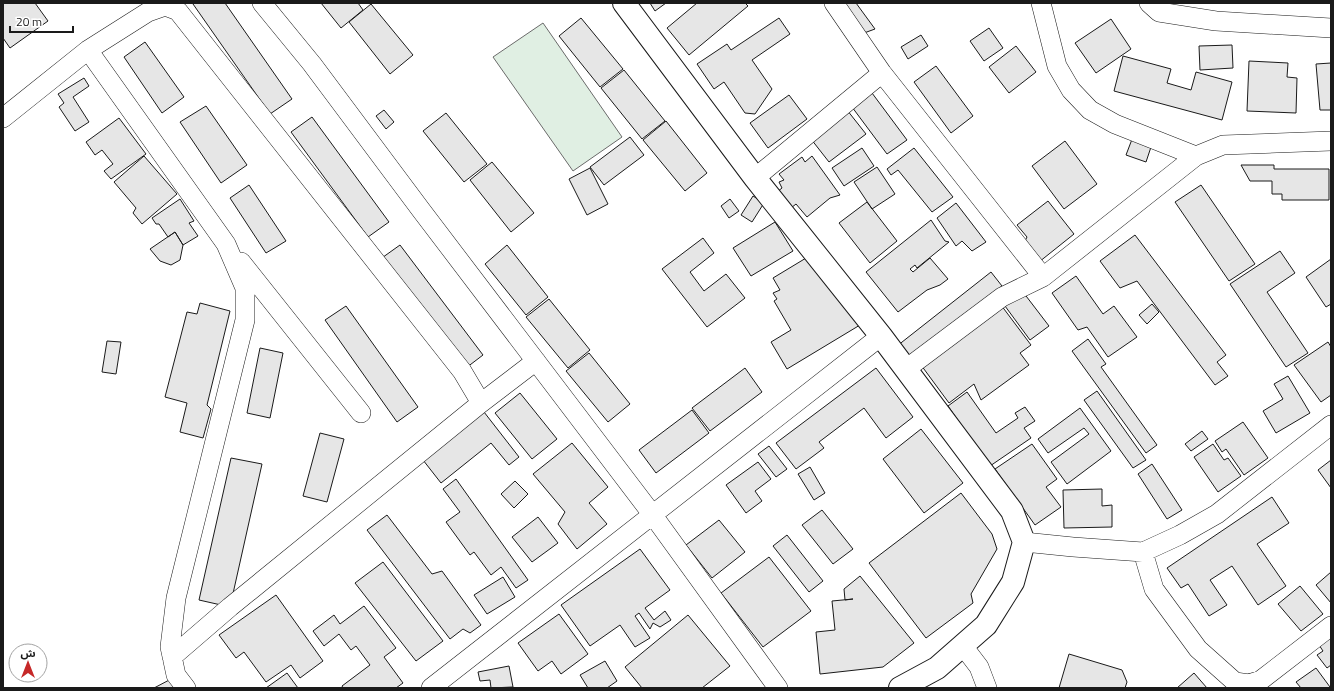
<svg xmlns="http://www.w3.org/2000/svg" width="1334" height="691" font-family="'Titillium Web','Noto Sans Arabic',sans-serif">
	<rect width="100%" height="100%" fill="#fff"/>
	<path fill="#e0efe3" stroke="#6a6a6a" d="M543,23L622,137L573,171L493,57Z"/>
	<path fill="#e6e6e6" stroke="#1a1a1a" d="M3,3H35L48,21L10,48L3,38Z
		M195,3H225L292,99L270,114L193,4Z
		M321,3H358L363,10L341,28Z
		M650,3H666L655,11Z
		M697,3H745L748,6L689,55L667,28Z
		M842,3H856L875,29L864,33Z
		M371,4L413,55L390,74L349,22Z
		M581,18L623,69L600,87L559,36Z
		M779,18L790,34L752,60L772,89L755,114L745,113L724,82L714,89L697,64L727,44L731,50Z
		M1111,19L1131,49L1096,73L1075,43Z
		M989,28L1003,48L984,61L970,41Z
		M921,35L928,46L908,59L901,47Z
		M145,42L184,97L162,113L124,57Z
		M1232,45L1233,68L1200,70L1199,46Z
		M1016,46L1036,72L1009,93L989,67Z
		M1123,56L1171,69L1167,83L1191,90L1196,72L1232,82L1222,120L1114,91Z
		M1249,61L1288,63L1287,77L1297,78L1296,113L1247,111Z
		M1331,63V110H1320L1316,64Z
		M936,66L973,116L951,133L914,82Z
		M624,70L665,121L642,139L601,88Z
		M84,78L89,86L73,97L89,122L75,131L59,107L64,103L58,94Z
		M872,93L907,140L887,154L852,107Z
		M789,95L807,119L768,148L750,123Z
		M206,106L247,165L221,183L180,122Z
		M384,110L394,122L386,129L376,116Z
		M847,110L866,134L829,162L811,139Z
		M446,113L487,164L464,182L423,131Z
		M312,117L389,222L368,237L291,132Z
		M119,118L146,154L111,179L104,171L113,164L102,150L95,155L86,142Z
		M666,121L707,173L685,191L643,140Z
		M1134,134L1153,141L1146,162L1126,155Z
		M630,137L644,155L604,185L590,167Z
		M1065,141L1097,184L1064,209L1032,166Z
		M862,148L874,166L844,186L832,168Z
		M914,148L953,197L932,212L898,170L891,175L887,169Z
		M144,156L177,194L142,224L133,213L136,208L114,182Z
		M812,156L840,195L830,198L807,217L796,204L791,208L777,192L782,188L779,182L784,180L779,174L802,157L805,162Z
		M492,162L534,213L511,232L470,180Z
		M1241,165H1274V169H1329V200H1282V194H1272V181H1250Z
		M877,167L895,194L872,209L854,182Z
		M590,168L608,204L587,215L569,179Z
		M249,185L286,241L266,253L230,198Z
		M1201,185L1255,264L1229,281L1175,202Z
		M753,196L764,203L752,222L741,215Z
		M180,199L194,221L189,223L198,236L183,245L175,232L168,237L159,224H156L152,218Z
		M730,199L739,211L729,218L721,206Z
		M1048,201L1074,234L1039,262L1024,243L1027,237L1017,225Z
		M867,202L897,241L870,263L839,223Z
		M956,203L986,242L972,251L962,241L956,246L937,218Z
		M931,220L945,241L949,242L917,268L915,265L910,269L913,272L930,258L948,279L940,285L927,290L898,312L866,272Z
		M775,222L793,251L751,276L733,248Z
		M175,232L183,245L180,260L171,265L160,261L150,249Z
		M1135,235L1226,355L1217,362L1228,376L1215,385L1137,281L1120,288L1100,261Z
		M703,238L714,253L690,272L704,291L726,274L745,298L707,327L662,269Z
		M400,245L483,355L462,371L379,260Z
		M507,245L548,297L526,315L485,264Z
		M1280,251L1295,273L1267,292L1308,353L1286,367L1230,284Z
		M816,252L860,325L787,369L771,342L791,330L774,301L777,299L773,293L780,290L773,278Z
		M1331,259V304L1326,307L1306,277Z
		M991,272L1002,286L907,360L897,346Z
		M1076,276L1103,314L1114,306L1137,337L1108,357L1087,327L1078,330L1052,293Z
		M1023,292L1049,326L1030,340L1005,306Z
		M549,299L590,350L568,368L526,317Z
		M200,303L230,311L207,405L211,409L203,438L180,432L187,403L165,397L187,312L197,314Z
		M1152,304L1159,312L1147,324L1139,315Z
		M1001,305L1031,345L1020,353L1029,365L981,400L974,384L949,403L921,365Z
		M346,306L418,407L397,422L325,320Z
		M1088,339L1106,364L1101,367L1157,445L1146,453L1072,351Z
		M107,341L121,342L116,374L102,372Z
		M1328,342L1331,347V395L1321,402L1294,365Z
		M260,348L283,353L270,418L247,413Z
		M589,353L630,404L608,422L566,371Z
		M745,368L762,392L710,431L692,408Z
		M876,368L913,417L886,438L864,408L819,442L824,448L796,469L776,443Z
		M1288,376L1310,413L1276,433L1263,411L1283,399L1274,384Z
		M1097,391L1146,460L1133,468L1084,400Z
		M967,392L996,433L1018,418L1015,413L1025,407L1035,421L1024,428L1031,438L990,466L948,406Z
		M520,393L557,439L532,459L495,413Z
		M1080,408L1111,451L1067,484L1051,462L1089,434L1084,428L1048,453L1038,439Z
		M692,410L709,433L656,473L639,450Z
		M484,412L519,457L509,465L491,443L441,483L423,460Z
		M1243,422L1268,458L1244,475L1226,449L1222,452L1215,441Z
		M921,429L963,483L924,513L883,459Z
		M1202,431L1208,439L1191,451L1185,444Z
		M320,433L344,439L327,502L303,496Z
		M572,443L608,487L589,503L607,524L577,549L558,524L565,512L533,474Z
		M1032,444L1057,479L1046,487L1061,507L1035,525L995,469Z
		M1213,444L1224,460L1228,458L1241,476L1218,492L1194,457Z
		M769,446L787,469L776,477L758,454Z
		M231,458L262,464L230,607L199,600Z
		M1331,460V488L1318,470Z
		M758,462L771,479L755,491L762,501L746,513L726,485Z
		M1152,464L1182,510L1167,519L1138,474Z
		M810,467L825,493L814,500L798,474Z
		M456,479L528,580L516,588L501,567L491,575L474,552L470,555L446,522L460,512L443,489Z
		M515,481L528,494L514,508L501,494Z
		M1102,489V506L1112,505V527L1064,528L1063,490Z
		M961,493L992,534L997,549L971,594L973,603L926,638L869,563Z
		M1272,497L1289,523L1257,544L1286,586L1258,605L1232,566L1210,580L1227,605L1209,616L1188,584L1181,588L1167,568Z
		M822,510L853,549L833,564L802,525Z
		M387,515L432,574L442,571L481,625L470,633L463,629L450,639L367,530Z
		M538,517L558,543L532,562L512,537Z
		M719,520L745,552L712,578L686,545Z
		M787,535L823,581L809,592L773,546Z
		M640,549L670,590L645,608L654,620L665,611L671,620L660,627L653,623L650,629L639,613L635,616L650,638L635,647L620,625L590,646L561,605Z
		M769,557L811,611L763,647L721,593Z
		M383,562L443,641L416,661L355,583Z
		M1331,572V603L1316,585Z
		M860,576L914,643L883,667L820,674L816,632L835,630L832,601L853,599L845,600L844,589Z
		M503,577L515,597L487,614L474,595Z
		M1300,586L1323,614L1301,631L1278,604Z
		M276,595L323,661L300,678L291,665L266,682L244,652L236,658L219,635Z
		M364,606L396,648L384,657L403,683L396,688H343L342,686L370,665L356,646L351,650L339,634L324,646L313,631L334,615L340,624Z
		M559,614L588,654L561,674L552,661L538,671L518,643Z
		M688,615L730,666L702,688H642L625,667Z
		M1330,638L1331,640V665L1327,668L1317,655L1323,651L1319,645Z
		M1069,654L1122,670L1127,682L1125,688H1059Z
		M605,661L617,681L607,688H588L580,675Z
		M509,666L513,687L491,688L490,680L480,681L478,672Z
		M1316,668L1330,687L1328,688H1301L1296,682Z
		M287,673L298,688H266Z
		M1194,673L1207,688H1177Z
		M173,678L179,688H154Z"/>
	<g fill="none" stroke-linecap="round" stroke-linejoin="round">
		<g stroke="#1a1a1a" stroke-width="20">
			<path id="street" d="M262,3L312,64L421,210L652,514L778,688
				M834,3L882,73L1043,277
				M1041,3L1057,66L1071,90L1090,110L1115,124L1196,156
				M1149,3L1159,12L1216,21L1331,28
				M88,50L226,244L245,288V320L176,598L170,647L176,675L186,688
				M3,118L88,50L148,12L165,6L178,11L462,371L481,403
				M755,178L882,73
				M241,262L361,413
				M906,369L1002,297L1043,277L1196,156L1223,145L1331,141
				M1024,542L1073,547L1143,552L1180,535L1217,514L1331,425
				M1143,552L1154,589L1198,649L1235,682L1249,684L1261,680L1331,626
				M963,646L979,667L987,688
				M172,657L230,607L481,403L536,361
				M431,688L881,336"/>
		</g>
		<g stroke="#1a1a1a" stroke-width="24">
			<path id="primary" d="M624,3L755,178L881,336L1012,511L1024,542L1013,582L986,625L937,668L900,688"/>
		</g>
		<use href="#street" stroke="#fff" stroke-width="19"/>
		<use href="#primary" stroke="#fff" stroke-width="22"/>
	</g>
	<rect width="1334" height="691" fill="none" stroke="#1a1a1a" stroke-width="8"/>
	<g transform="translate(28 663)"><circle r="19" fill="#ffffff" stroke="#a3a3a3"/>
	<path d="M0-3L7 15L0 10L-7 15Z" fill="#c62828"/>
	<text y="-6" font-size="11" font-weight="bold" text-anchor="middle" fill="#1a1a1a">ش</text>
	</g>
	<path d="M10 26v6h63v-6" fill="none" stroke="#1a1a1a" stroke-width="2"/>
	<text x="16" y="26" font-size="12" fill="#1a1a1a" stroke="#ffffff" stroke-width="3" paint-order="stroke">20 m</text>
</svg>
